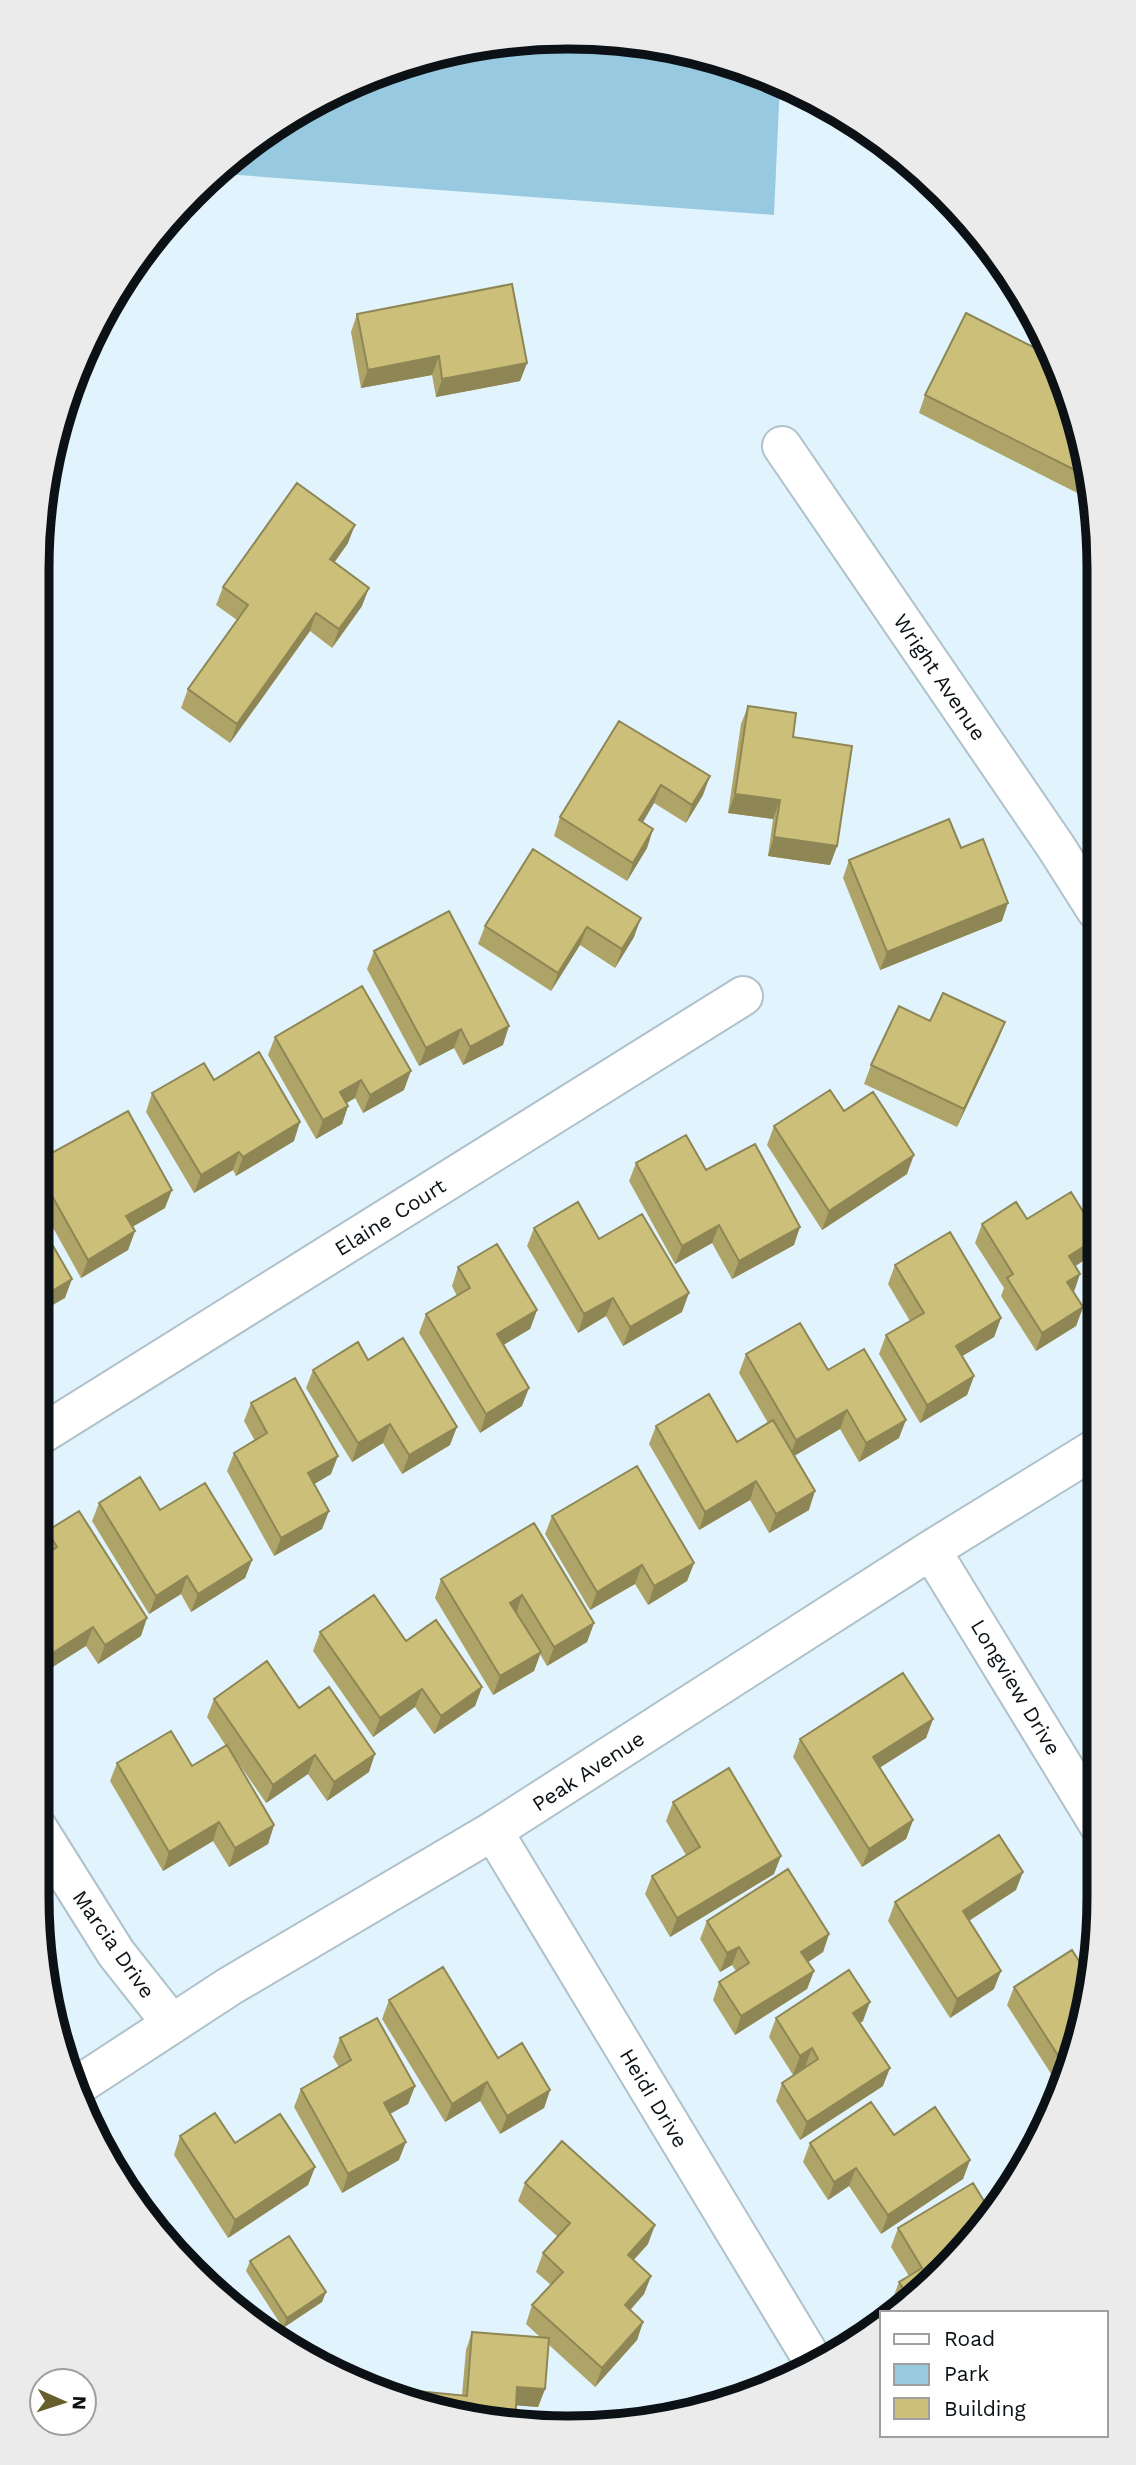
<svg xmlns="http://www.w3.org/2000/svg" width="1136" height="2465" font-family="'Work Sans',sans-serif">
	<rect width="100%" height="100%" fill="#e1f4fd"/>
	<path fill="#97c9e1" d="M568,37L671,47L771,77L780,82L774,215L225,174L226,165L273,127L364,77L464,47Z"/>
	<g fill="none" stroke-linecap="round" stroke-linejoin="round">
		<g stroke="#afc1ca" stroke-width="42">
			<path id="minor" d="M782,446L1056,847L1096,910
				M37,1437L743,996
				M931,1550L1099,1825
				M37,1827L116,1953L172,2024
				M493,1831L815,2364
				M74,2088L230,1986L493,1831L931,1550L1098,1447"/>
		</g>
		<use href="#minor" stroke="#fff" stroke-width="38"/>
	</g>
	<path fill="#afa468" d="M357,314L527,363L520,381L436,397L432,375L361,388L351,332Z
		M1059,364L1095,502L919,413L925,395Z
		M348,543L334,563L362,606L332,648L310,631L230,743L181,708L188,689L237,620L216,605L223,587Z
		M748,706L793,737L837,846L830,865L768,856L773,819L728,813L741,724Z
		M619,721L703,795L686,823L654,803L643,822L653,829L647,848L627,881L554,836L560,817Z
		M961,848L1002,921L880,970L843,878L849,860Z
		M533,849L634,937L615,968L580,945L551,991L478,944L485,926Z
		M374,951L503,1045L463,1065L454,1048L419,1066L367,969Z
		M275,1037L404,1090L363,1113L355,1098L347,1103L348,1106L342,1124L316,1139L268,1055Z
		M998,1040L957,1127L864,1084L871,1065Z
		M214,1080L294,1141L236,1176L233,1170L194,1193L146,1112L152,1093Z
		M844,1111L907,1174L822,1230L767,1145L774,1126Z
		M37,1161L165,1208L132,1227L135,1231L128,1250L81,1278L37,1199Z
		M636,1163L706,1170L794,1245L732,1279L712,1243L675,1264L629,1181Z
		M1027,1219L1097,1234V1242L1092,1255L1075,1266L1073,1292L1083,1307L1076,1326L1036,1351L1001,1296L1004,1288L975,1243L982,1224Z
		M534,1228L599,1239L682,1312L623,1346L606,1316L578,1333L527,1246Z
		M895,1265L1001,1318L994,1337L962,1356L974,1376L967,1395L920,1423L879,1354L886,1335L910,1321L888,1284Z
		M458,1267L537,1310L530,1329L503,1345L522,1406L480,1433L419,1333L426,1314L457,1296L452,1286Z
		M746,1354L828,1370L899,1438L859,1462L840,1429L794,1456L809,1510L769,1533L750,1500L699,1530L649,1444L656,1426L737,1442L768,1423L739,1373Z
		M368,1360L450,1445L402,1474L383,1443L352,1462L306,1388L313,1370Z
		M251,1403L331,1474L314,1484L329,1511L322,1529L274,1556L227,1471L234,1453L255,1441L244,1421Z
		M99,1503L160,1510L252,1560L245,1578L191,1612L181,1594L149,1614L92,1521Z
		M552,1516L694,1563L687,1581L648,1605L635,1584L590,1610L545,1534Z
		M534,1523L594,1623L587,1642L547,1666L540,1654L534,1671L493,1695L435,1598L441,1579Z
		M47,1531L141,1636L98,1664L86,1646L40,1559L45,1556L41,1550Z
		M1098,1626V1659L1090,1645L1097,1627Z
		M320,1632L406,1641L482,1687L475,1706L434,1734L415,1707L373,1737L313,1651Z
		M214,1699L299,1708L369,1772L327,1801L308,1774L266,1803L233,1755L274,1825L268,1844L229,1867L213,1841L163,1871L110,1781L117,1763L192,1766L226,1746L207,1717Z
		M933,1719L926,1738L880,1767L913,1820L906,1839L862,1867L793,1757L800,1739Z
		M673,1802L774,1874L670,1937L645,1894L652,1876L686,1855L666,1821Z
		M1016,1890L969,1921L994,1989L950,2018L888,1921L895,1902Z
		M707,1921L829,1934L823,1952L808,1962L814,1971L807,1989L735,2035L713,2000L719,1982L736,1971L732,1965L720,1972L700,1939Z
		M1014,1987L1089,2001L1062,2091L1007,2005Z
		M389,2000L498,2058L550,2090L544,2108L500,2134L480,2101L445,2122L382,2019Z
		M776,2018L863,2021L860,2023L883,2086L800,2140L776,2101L782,2083L805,2067L793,2075L769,2037Z
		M340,2038L415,2086L408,2104L390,2114L399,2160L342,2193L294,2107L301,2089L339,2067L333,2057Z
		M894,2135L970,2160L963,2179L881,2234L849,2186L828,2200L803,2162L810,2143Z
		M180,2136L235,2143L315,2167L308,2185L228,2238L174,2155Z
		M525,2183L648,2244L634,2260L651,2276L644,2294L630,2310L643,2322L637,2340L595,2387L548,2344L545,2389L538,2407L516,2405L465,2418L415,2400L418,2391L462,2395L466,2350L472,2332L541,2338L526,2324L532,2305L551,2285L536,2272L543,2253L558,2237L518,2201Z
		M898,2228L967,2248L896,2306L892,2301L899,2282L909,2276L891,2247Z
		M250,2261L326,2292L322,2302L283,2328L246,2271Z"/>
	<path fill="#8e8655" d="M439,356L432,375L361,388L368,370Z
		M527,363L520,381L436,397L442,379Z
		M355,525L348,543L323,578L330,559Z
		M369,588L362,606L332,648L339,629Z
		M316,613L310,631L230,743L237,724Z
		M710,776L703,795L686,823L692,805Z
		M661,785L654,803L633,839L639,820Z
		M735,794L780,800L773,819L728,813Z
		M653,829L647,848L627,881L633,863Z
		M774,837L837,846L830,865L768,856Z
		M1008,903L1002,921L880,970L887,952Z
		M641,918L634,937L615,968L622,949Z
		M587,927L580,945L551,991L558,973Z
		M1005,1022L998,1040L957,1127L964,1109Z
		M509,1026L503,1045L463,1065L470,1047Z
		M461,1029L454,1048L419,1066L426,1048Z
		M411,1071L404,1090L363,1113L370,1095Z
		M361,1080L355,1098L334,1110L340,1092Z
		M348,1106L342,1124L316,1139L323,1120Z
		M300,1122L294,1141L236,1176L243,1157Z
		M239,1152L233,1170L194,1193L201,1175Z
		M914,1155L907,1174L822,1230L829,1211Z
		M172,1190L165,1208L120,1234L126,1216Z
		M719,1225L712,1243L675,1264L682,1246Z
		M800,1227L794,1245L732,1279L739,1261Z
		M135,1231L128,1250L81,1278L88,1260Z
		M1097,1238V1242L1092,1255L1062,1275L1069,1256Z
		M1080,1274L1074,1292L1067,1282Z
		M72,1279L65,1298L37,1314V1300Z
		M689,1293L682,1312L623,1346L630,1327Z
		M613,1298L606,1316L578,1333L584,1314Z
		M1083,1307L1076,1326L1036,1351L1042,1333Z
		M537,1310L530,1329L490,1353L497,1334Z
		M1001,1318L994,1337L949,1364L956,1346Z
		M974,1376L967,1395L920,1423L927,1405Z
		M529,1388L522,1406L480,1433L486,1414Z
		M847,1410L840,1429L789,1459L796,1440Z
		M906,1420L899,1438L859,1462L866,1443Z
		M390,1424L383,1443L352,1462L358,1443Z
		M457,1427L450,1445L402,1474L409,1455Z
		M338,1456L331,1474L301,1492L308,1473Z
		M756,1481L750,1500L699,1530L705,1512Z
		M815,1491L809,1510L769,1533L776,1514Z
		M329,1511L322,1529L274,1556L281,1538Z
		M252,1560L245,1578L191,1612L198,1594Z
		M694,1563L687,1581L648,1605L654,1586Z
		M642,1565L635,1584L590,1610L597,1592Z
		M187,1576L181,1594L149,1614L156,1596Z
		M522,1595L516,1614L510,1603Z
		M147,1618L141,1636L98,1664L105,1645Z
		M594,1623L587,1642L547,1666L554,1647Z
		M93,1627L86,1646L37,1677V1663Z
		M541,1652L534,1671L493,1695L500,1676Z
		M482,1687L475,1706L434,1734L441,1716Z
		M422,1689L415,1707L373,1737L380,1718Z
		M933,1719L926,1738L867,1776L873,1757Z
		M375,1754L369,1772L327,1801L334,1782Z
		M315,1755L308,1774L266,1803L273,1785Z
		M913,1820L906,1839L862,1867L869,1849Z
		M219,1822L213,1841L163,1871L169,1852Z
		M274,1825L268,1844L229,1867L235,1848Z
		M781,1856L774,1874L670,1937L677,1918Z
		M1023,1872L1016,1890L956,1929L963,1911Z
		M829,1934L823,1952L795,1971L801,1952Z
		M739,1947L732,1965L720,1972L727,1953Z
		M814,1971L807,1989L735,2035L741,2016Z
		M1001,1971L994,1989L950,2018L957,1999Z
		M870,2002L863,2021L847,2031L853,2013Z
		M812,2048L805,2067L793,2075L800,2056Z
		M890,2068L883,2086L800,2140L807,2122Z
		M487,2082L480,2101L445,2122L452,2104Z
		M415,2086L408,2104L377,2121L384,2103Z
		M550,2090L544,2108L500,2134L507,2116Z
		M406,2142L399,2160L342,2193L348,2174Z
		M970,2160L963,2179L881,2234L888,2215Z
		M315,2167L308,2185L228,2238L235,2220Z
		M856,2168L849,2186L828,2200L834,2182Z
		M655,2225L648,2244L621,2273L628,2255Z
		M651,2276L644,2294L618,2324L625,2305Z
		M326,2292L322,2302L283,2328L287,2318Z
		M643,2322L637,2340L595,2387L602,2368Z
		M517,2387L545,2389L538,2407L511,2405Z"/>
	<path fill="#cbbf79" stroke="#8e8655" stroke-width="2" d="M512,284L527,363L442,379L439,356L368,370L357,314Z
		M966,313L1055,358L1059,364L1089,477L925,395Z
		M297,483L355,525L330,559L369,588L339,629L316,613L237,724L188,689L248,605L223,587Z
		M748,706L796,713L793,737L852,746L837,846L774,837L780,800L735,794Z
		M619,721L710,776L692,805L661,785L639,820L653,829L633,863L560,817Z
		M37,781L43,783L37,808Z
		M949,819L961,848L983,839L1008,903L887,952L849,860Z
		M533,849L641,918L622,949L587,927L558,973L485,926Z
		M449,911L509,1026L470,1047L461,1029L426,1048L374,951Z
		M362,986L411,1071L370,1095L361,1080L340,1092L348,1106L323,1120L275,1037Z
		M943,993L1005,1022L964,1109L871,1065L899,1006L930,1021Z
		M259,1052L300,1122L243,1157L239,1152L201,1175L152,1093L204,1063L214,1080Z
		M830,1090L844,1111L873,1092L914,1155L829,1211L774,1126Z
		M128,1111L172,1190L126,1216L135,1231L88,1260L37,1169V1161Z
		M686,1135L706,1170L755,1144L800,1227L739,1261L719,1225L682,1246L636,1163Z
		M1071,1192L1097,1234V1238L1069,1256L1080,1274L1067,1282L1083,1307L1042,1333L1007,1278L1013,1274L982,1224L1016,1202L1027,1219Z
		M578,1202L599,1239L642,1214L689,1293L630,1327L613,1298L584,1314L534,1228Z
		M37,1218L72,1279L37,1300Z
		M950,1232L1001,1318L956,1346L974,1376L927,1405L886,1335L924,1313L895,1265Z
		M497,1244L537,1310L497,1334L529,1388L486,1414L426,1314L470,1288L458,1267Z
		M800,1323L828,1370L864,1349L906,1420L866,1443L847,1410L796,1440L746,1354Z
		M403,1338L457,1427L409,1455L390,1424L358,1443L313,1370L358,1342L368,1360Z
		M295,1378L338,1456L308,1473L329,1511L281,1538L234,1453L267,1433L251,1403Z
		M709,1394L737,1442L773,1420L815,1491L776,1514L756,1481L705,1512L656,1426Z
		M637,1466L694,1563L654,1586L642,1565L597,1592L552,1516Z
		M140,1477L160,1510L205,1483L252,1560L198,1594L187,1576L156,1596L99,1503Z
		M79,1511L147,1618L105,1645L93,1627L37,1663V1554L40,1559L57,1547L47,1531Z
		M534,1523L594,1623L554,1647L522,1595L510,1603L541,1652L500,1676L441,1579Z
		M374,1595L406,1641L436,1620L482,1687L441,1716L422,1689L380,1718L320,1632Z
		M267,1661L299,1708L329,1687L375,1754L334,1782L315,1755L273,1785L214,1699Z
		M903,1673L933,1719L873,1757L913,1820L869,1849L800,1739Z
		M171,1731L192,1766L227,1745L274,1825L235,1848L219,1822L169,1852L117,1763Z
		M729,1768L781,1856L677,1918L652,1876L700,1847L673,1802Z
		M999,1835L1023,1872L963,1911L1001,1971L957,1999L895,1902Z
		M788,1869L829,1934L801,1952L814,1971L741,2016L719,1982L749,1963L739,1947L727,1953L707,1921Z
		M1072,1950L1091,1980L1089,2001L1068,2071L1014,1987Z
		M443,1967L498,2058L522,2043L550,2090L507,2116L487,2082L452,2104L389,2000Z
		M849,1970L870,2002L853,2013L890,2068L807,2122L782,2083L818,2059L812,2048L800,2056L776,2018Z
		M377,2018L415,2086L384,2103L406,2142L348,2174L301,2089L351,2060L340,2038Z
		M871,2102L894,2135L935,2107L970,2160L888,2215L856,2168L834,2182L810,2143Z
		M215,2113L235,2143L280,2114L315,2167L235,2220L180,2136Z
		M562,2141L655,2225L628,2255L651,2276L625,2305L643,2322L602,2368L532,2305L563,2272L543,2253L570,2223L525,2183Z
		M973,2183L990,2211L967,2248L908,2296L899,2282L922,2268L898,2228Z
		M289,2236L326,2292L287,2318L250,2261Z
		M472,2332L549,2338L545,2389L517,2387L515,2423L465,2418L418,2400V2391L467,2396Z"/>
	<g text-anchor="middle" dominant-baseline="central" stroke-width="5" stroke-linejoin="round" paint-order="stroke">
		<g font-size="21" fill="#0b1115" stroke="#fefefe">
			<text transform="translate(940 677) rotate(56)">Wright Avenue</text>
			<text transform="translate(390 1217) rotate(-32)">Elaine Court</text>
			<text transform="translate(1016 1687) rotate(59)">Longview Drive</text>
			<text transform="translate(588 1771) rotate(-33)">Peak Avenue</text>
			<text transform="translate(114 1944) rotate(55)">Marcia Drive</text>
			<text transform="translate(654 2098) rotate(59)">Heidi Drive</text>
		</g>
	</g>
	<path d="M0 0H1136V2465H0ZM568 49H568A519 519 0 0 1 1087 568V1897A519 519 0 0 1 568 2416H568A519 519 0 0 1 49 1897V568A519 519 0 0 1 568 49Z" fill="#ebebeb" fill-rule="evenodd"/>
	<path fill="none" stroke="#0b1115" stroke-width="9" d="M568 49H568A519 519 0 0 1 1087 568V1897A519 519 0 0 1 568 2416H568A519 519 0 0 1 49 1897V568A519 519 0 0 1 568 49Z"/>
	<rect x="880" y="2311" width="228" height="126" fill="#fefefe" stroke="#9d9fa1" stroke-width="2"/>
	<rect x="894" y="2334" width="35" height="10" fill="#ffffff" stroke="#9d9fa1" stroke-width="2"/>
	<text x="944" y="2346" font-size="21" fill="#0b1115">Road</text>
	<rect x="894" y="2364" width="35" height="21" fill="#97c9e1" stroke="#9d9fa1" stroke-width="2"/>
	<text x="944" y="2381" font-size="21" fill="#0b1115">Park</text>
	<rect x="894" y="2398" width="35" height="21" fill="#cbbf79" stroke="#9d9fa1" stroke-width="2"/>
	<text x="944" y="2416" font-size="21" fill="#0b1115">Building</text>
	<g transform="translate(63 2402) rotate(93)"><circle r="33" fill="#fefefe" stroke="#9d9fa1" stroke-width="2"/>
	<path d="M0-5L12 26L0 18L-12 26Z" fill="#675f2b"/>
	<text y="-10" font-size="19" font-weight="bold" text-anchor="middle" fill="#0b1115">N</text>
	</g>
</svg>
